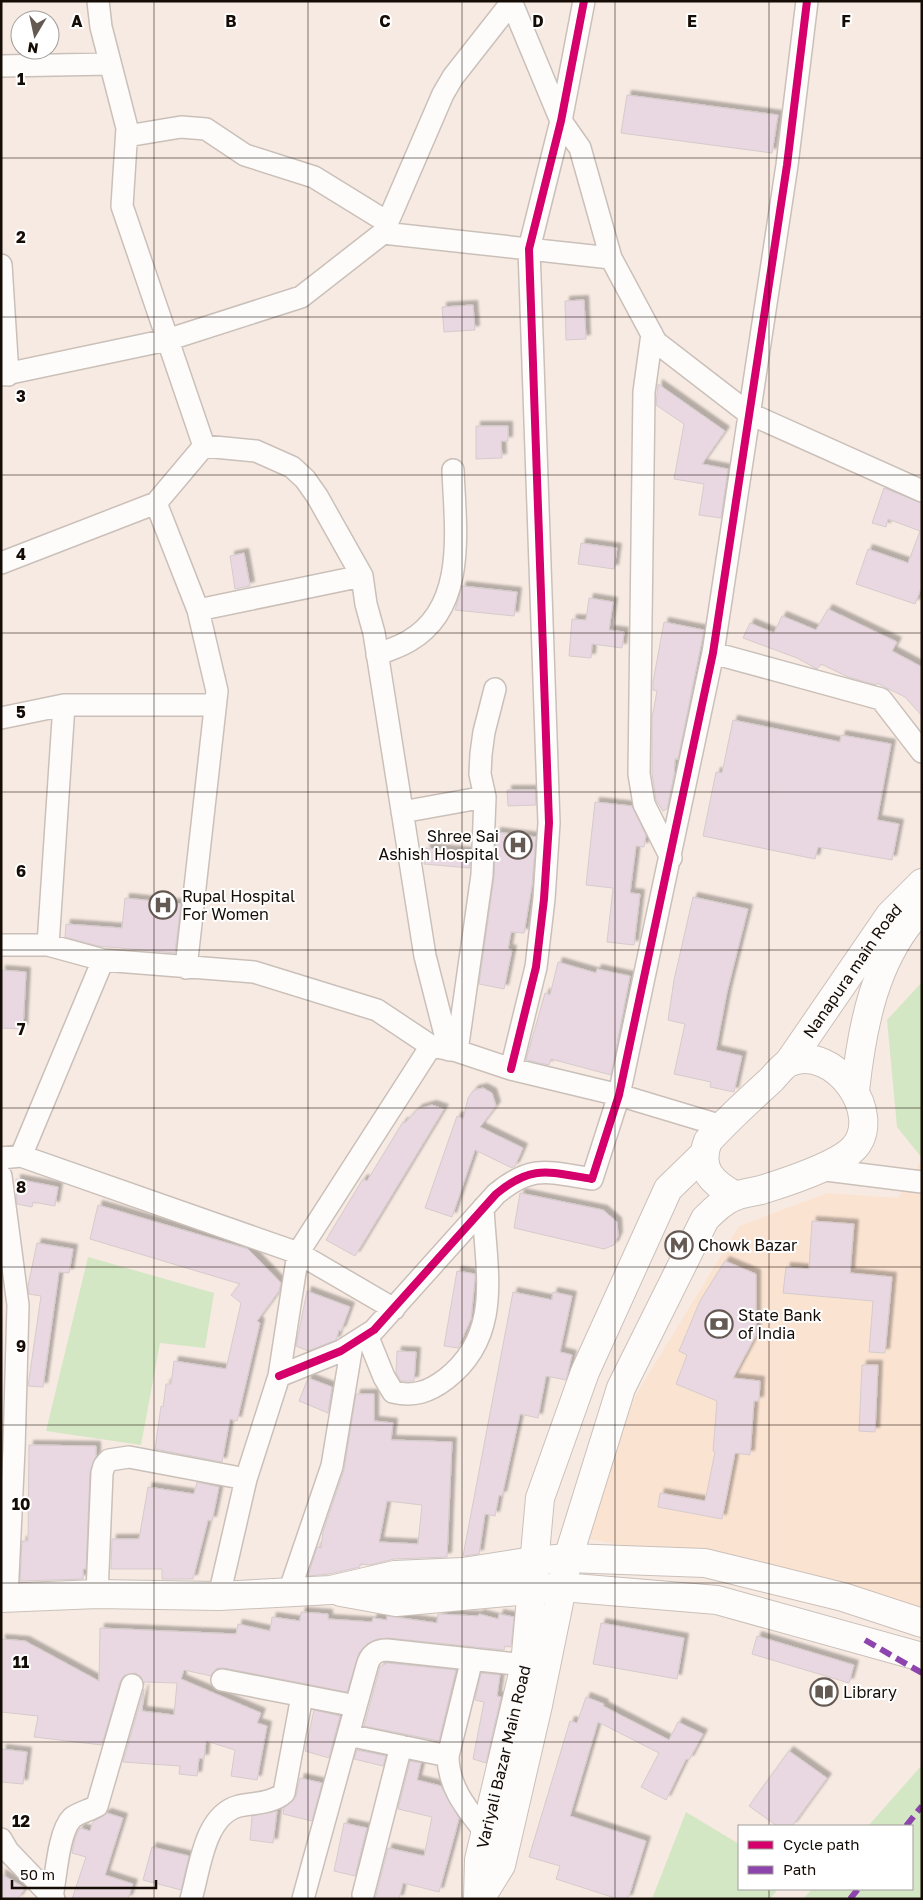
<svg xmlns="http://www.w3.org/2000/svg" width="923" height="1900" font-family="'Golos Text',sans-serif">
	<defs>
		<filter id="shadow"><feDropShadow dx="4.5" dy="-4.5" stdDeviation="1" flood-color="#0004"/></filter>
	</defs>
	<rect width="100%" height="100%" fill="#f7eae2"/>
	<path fill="#fbe3d2" d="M922,1159V1615L841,1587L579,1537L634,1398L739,1226L827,1193L898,1198Z"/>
	<path fill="#d4e7c4" d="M922,982V1158L897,1127L887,1020Z
		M88,1257L214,1293L205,1348L160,1343L141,1445L46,1431Z
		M922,1765V1899H803L812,1889H912V1826H868Z
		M686,1812L739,1844V1889H778L770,1899H652Z"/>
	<path fill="#e9d8e1" stroke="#d5cbcd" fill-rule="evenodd" filter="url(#shadow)" d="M627,95L778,115L772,153L621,133Z
		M584,300L586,339L566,340L565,301Z
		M473,305L475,330L444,332L442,307Z
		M658,384L725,431L702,464L728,469L721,518L699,515L704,484L674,479L684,424L656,405Z
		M476,426H508V441H501L502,458L476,459Z
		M884,488L922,503V586L915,604L856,584L868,549L908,563L920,531L888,519L886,527L872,523Z
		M581,543L617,548L614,569L578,564Z
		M244,553L250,586L235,589L230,556Z
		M462,586L517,592L514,616L455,610Z
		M589,598L613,602L609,630L624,632L622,648L592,644L591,658L569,656L572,619L586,620Z
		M828,609L897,642L892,651L922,667V716L905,697L877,683L876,685L848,677L821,664L817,669L797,658L743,638L750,623L774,633L782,616L816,630Z
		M664,622L704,630L678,759H675L674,775L667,809L663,811L656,800L652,773V718L657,691L653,690V682Z
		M733,720L840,742L841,735L891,744L877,820L899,824L892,860L818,847L815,859L703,836L716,772L722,773Z
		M507,790H535L536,805L508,806Z
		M595,802L632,806L646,835L644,847L636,846L630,893L640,894L634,945L607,942L613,888L586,885Z
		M496,832L536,837L532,885L524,933L511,932L508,949L512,950L504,989L479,984L494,877Z
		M426,848L470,852V868L424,864Z
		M693,897L748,909L727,992L716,1050L742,1056L734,1092L710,1087L711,1082L674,1074L685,1024L668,1020L674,980Z
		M125,898L181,904L175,953L98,946L65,937L66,924L122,928Z
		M558,962L596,973L597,969L630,976L611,1075L551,1059L549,1065L526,1060L545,993L550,995Z
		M1,970L26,972L23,1029L1,1028Z
		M483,1088L492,1093L496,1106L480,1127L523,1148L515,1166L512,1168L475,1150L452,1217L425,1208L457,1116L463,1119L468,1098L474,1090Z
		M432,1105L444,1109L355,1256L326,1240L363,1179L367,1181L403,1122L405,1123L418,1109Z
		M16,1179L58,1187L55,1206L33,1202L32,1207L17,1204Z
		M520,1193L603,1210L617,1222L618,1236L614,1245L604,1249L514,1228Z
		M98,1205L248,1249L281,1283L279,1291L257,1321L260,1323L237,1421L230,1419L222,1462L155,1449L161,1406L163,1407L166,1384H171L174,1361L226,1369L241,1303L231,1295L240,1284L90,1239Z
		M812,1221L854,1224L850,1273L892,1277L885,1353L869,1352L873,1301L783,1293L786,1267L809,1269Z
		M37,1243L73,1249L69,1273L59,1272L43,1387L28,1386L41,1296L29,1294L28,1286Z
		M725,1261L756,1274V1335L733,1378L760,1381L759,1401H754L750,1455L735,1453L722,1519L658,1507L660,1493L705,1501L715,1452L713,1451L717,1401L676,1384L687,1355L679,1351L700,1301Z
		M457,1271L475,1274V1278L471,1319L458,1348L444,1346Z
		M307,1291L350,1307L341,1331L339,1330L336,1340L308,1351L296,1346Z
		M513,1292L552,1300L553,1292L572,1296L560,1352L572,1355L566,1380L546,1376L538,1418L520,1414L502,1496L499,1495L495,1516L485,1514L479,1554L463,1556Z
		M397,1351L416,1352L414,1381H401L396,1373Z
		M862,1365H878L875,1432L859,1431Z
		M308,1378L332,1387L328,1413L299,1401Z
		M356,1394H374V1421L393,1423L391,1440L452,1442L447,1557L394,1559L370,1565L360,1564V1567L329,1574L308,1576L317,1547L321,1548L323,1532L344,1470ZM387,1501L422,1505L418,1544L379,1542Z
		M29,1445L96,1446V1456L90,1472L86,1569H83V1579L20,1581L22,1541H28Z
		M197,1482L219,1487L212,1521L208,1520L193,1579H162V1569H111L112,1539H139L148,1487L194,1494Z
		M301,1612L328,1614V1619L372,1622L373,1618L387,1620V1616L437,1623L438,1614L478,1616L479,1614L498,1619L499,1614L514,1617L511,1647L505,1646L504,1650L388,1638L377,1639L367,1644L359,1653L347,1692L224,1668H217L211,1676L184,1670L181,1679L261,1713L257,1723L267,1726L257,1780L231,1776L235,1750L206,1741L204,1759L199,1758L197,1776L179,1774L180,1766L123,1762L144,1689L142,1711L174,1715L177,1683L144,1682V1685L141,1677L136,1673L124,1676L120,1682L102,1745L34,1737L38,1716L1,1712V1639L25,1641L99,1681L100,1628L236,1634L238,1624L270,1631L272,1617L300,1621Z
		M601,1623L684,1638L677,1679L593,1664Z
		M757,1636L854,1665L849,1683L752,1654Z
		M387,1663L456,1670L439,1741L364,1726L380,1667Z
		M481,1673L500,1675L497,1696L501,1697L486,1763L473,1759L484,1702L475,1700Z
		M586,1697L604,1704L603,1706L669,1740L678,1722L703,1734L689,1760L686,1759L666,1800L641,1787L659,1753L598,1722L570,1816L646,1841L628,1899H618L556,1879L560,1866L529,1857L570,1721L577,1723Z
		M314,1710L340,1716L329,1758L305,1751Z
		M2,1749L27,1752L23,1784L1,1782Z
		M357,1750L386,1756L383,1766L354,1759Z
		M789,1751L827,1778L792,1826H777L749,1806Z
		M410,1761L421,1763L417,1780L441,1786L459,1818L455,1834L439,1892L403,1883L399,1899H375L388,1848L424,1856L432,1817L398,1809Z
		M300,1778L322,1783L312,1821L283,1814L284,1808L296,1796Z
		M277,1811L273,1843L250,1840L252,1816Z
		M107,1813L123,1818L105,1875L133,1884L128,1899H72L86,1857L72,1853L75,1838L80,1828L90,1831L93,1822Z
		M344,1823L367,1828L355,1876L334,1871Z
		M152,1847L189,1856L181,1890L143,1880Z
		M1,1874L25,1888L18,1899H1Z"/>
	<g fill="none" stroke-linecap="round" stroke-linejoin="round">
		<g stroke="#cac0b9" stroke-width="24">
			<path id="minor" d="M511,1L561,121L580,148L611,258L656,342L748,413L922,491
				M1,66L110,64
				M127,136L181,127L206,129L245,155L314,177L387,222
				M383,233L443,94L453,77L511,3
				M1,265L8,375
				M652,334L644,392L639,774L644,804L671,858
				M1,375L167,340L301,297L383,233L611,258
				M204,446L256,451L292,467L305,479L317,496L362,576L366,604L374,633L425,956L449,1050
				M156,503L198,610L217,691L186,968
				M1,563L156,503L204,446L122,206L127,128L101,27L98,1
				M198,610L362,576
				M713,653L881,699L922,752
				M377,655C388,650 399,647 409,641C468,607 455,527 453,470
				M1,718L64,705H215
				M402,812L485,797
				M1,945H48L103,960L254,972L377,1010L431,1046L457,1051L511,1069L619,1095L722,1126
				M48,945L64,705
				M457,1051L482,875L485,797L480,774L481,754L484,732L495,689
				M511,1069L536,967L544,899L549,823L529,249L561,121L584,1
				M21,1156L103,960
				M1,1158L21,1156L298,1253L394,1309
				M818,1169L922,1182
				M1,1176L18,1305L14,1449L7,1597
				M367,1335L384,1377L393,1392C414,1397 429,1392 446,1379C503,1335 486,1271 483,1208
				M279,1376L341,1351L374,1330L496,1194C532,1164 548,1172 592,1179L619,1095L713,653L787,165L807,1
				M289,1592L332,1466L352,1345
				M97,1594L102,1473L104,1466L109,1460L129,1457L246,1479
				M219,1596L246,1479L279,1376L298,1253L431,1046
				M472,1659L448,1756C448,1787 467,1809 485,1832
				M222,1680L356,1706
				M348,1735L448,1756
				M1,1839L8,1851L54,1899
				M363,1895L401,1746
				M52,1897C56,1878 58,1832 72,1818C78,1813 90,1810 97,1806L132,1685
				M191,1899C200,1869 204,1815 239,1806C254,1803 273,1803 284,1793L302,1696
				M303,1899L367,1666C370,1655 376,1650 387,1650L525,1665"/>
		</g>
		<g stroke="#cac0b9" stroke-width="30">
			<g id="secondary">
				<path id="s1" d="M789,1062L890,915L922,883"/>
				<path d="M855,1091C862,1026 875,956 922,908"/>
				<path d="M341,1592L396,1602L562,1587L717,1600L922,1657"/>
				<path d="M1,1598L97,1594L219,1596L331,1590L395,1575L463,1572L533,1561L568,1558L705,1563L843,1597L922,1623"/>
				<path id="s2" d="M478,1899L479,1860L525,1665L540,1498L585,1372L668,1189L703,1155"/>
				<path d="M480,1899L501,1865L538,1705L568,1558L621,1388L705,1219C714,1210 723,1201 735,1196C743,1193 752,1192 761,1190C784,1183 839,1165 854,1148C884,1115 836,1044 790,1062C783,1065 776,1075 771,1080C749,1100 728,1119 708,1141C697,1169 712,1183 736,1196"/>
			</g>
		</g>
		<use href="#minor" stroke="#fefcfb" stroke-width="21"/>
		<use href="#secondary" stroke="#fefcfb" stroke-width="28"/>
		<path stroke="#8e44ad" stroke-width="6" stroke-dasharray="12 6" stroke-linecap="butt" d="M865,1640L922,1673
			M906,1826L922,1806
			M850,1899L858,1889"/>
		<g stroke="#fff" stroke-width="11">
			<path id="cycleway" d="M511,1069L536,967L544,899L549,823L529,249L561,121L584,1
				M279,1376L341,1351L374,1330L496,1194C532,1164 548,1172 592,1179L619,1095L713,653L787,165L807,1"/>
		</g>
		<use href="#cycleway" stroke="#d6006c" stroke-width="8"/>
	</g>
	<path fill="none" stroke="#150c06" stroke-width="1" stroke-opacity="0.55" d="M154,1V1899M308,1V1899M462,1V1899M615,1V1899M769,1V1826M1,158H922M1,317H922M1,475H922M1,633H922M1,792H922M1,950H922M1,1108H922M1,1267H922M1,1425H922M1,1583H922M1,1742H922M769,1889V1899"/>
	<defs>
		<g id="hospital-ring" transform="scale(1.4375)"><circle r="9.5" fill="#fff" stroke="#645a53" stroke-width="1.5"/><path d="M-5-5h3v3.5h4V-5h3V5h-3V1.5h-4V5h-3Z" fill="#645a53"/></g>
		<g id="metro-ring" transform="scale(1.4375)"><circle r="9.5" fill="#fff" stroke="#645a53" stroke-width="1.5"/><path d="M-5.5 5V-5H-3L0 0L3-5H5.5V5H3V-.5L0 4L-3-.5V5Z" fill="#645a53"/></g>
		<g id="bank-ring" transform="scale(1.4375)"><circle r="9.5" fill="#fff" stroke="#645a53" stroke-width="1.5"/><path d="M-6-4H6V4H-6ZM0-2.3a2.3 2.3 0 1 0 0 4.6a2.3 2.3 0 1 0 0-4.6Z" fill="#645a53"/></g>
		<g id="library-ring" transform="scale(1.4375)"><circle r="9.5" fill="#fff" stroke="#645a53" stroke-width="1.5"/><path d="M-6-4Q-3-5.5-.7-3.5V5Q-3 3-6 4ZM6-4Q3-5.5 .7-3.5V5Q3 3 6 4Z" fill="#645a53"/></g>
	</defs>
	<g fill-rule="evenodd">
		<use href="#hospital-ring" x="518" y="845"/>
		<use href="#hospital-ring" x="163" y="905"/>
		<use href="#metro-ring" x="679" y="1245"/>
		<use href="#bank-ring" x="719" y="1324"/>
		<use href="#library-ring" x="824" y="1692"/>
	</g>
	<g text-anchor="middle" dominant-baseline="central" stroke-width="4" stroke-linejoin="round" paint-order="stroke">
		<g font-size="16" fill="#150c06" stroke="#fff" text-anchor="start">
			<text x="499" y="836" text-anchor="end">Shree Sai<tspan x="499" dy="18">Ashish Hospital</tspan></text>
			<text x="182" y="896">Rupal Hospital<tspan x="182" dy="18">For Women</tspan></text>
			<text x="698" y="1245">Chowk Bazar</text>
			<text x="738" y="1315">State Bank<tspan x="738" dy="18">of India</tspan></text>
			<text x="843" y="1692">Library</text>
		</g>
		<g font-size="16" fill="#150c06" stroke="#fff">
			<text stroke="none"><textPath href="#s1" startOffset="111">Nanapura main Road</textPath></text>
			<text stroke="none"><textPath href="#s2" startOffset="145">Variyali Bazar Main Road</textPath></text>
		</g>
	</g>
	<g font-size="16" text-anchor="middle" font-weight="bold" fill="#150c06" stroke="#fff" stroke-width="4" stroke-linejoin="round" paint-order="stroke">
		<text x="77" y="27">A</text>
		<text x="231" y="27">B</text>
		<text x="385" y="27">C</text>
		<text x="538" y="27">D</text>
		<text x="692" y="27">E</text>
		<text x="846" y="27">F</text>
		<text x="21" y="85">1</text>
		<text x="21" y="243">2</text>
		<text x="21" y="402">3</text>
		<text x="21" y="560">4</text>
		<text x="21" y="718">5</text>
		<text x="21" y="877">6</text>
		<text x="21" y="1035">7</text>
		<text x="21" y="1193">8</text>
		<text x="21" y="1352">9</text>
		<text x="21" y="1510">10</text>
		<text x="21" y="1668">11</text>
		<text x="21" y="1827">12</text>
	</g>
	<rect width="923" height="1900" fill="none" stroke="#150c06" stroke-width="5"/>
	<rect x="738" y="1825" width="175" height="65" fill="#ffffff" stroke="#a19e9b"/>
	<rect x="748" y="1841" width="25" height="8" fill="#d6006c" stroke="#a19e9b"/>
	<text x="783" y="1850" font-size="15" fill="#150c06">Cycle path</text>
	<rect x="748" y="1866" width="25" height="8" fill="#8e44ad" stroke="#a19e9b"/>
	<text x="783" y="1875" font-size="15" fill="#150c06">Path</text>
	<g transform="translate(35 35) rotate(189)"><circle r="24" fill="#ffffff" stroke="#a19e9b"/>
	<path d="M0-4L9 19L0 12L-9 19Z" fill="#645a53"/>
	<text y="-8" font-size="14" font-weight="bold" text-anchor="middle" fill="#150c06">N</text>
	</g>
	<path d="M12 1880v8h144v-8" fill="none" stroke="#150c06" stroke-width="2.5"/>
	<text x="20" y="1880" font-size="15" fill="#150c06" stroke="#ffffff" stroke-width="4" paint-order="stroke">50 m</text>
</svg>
